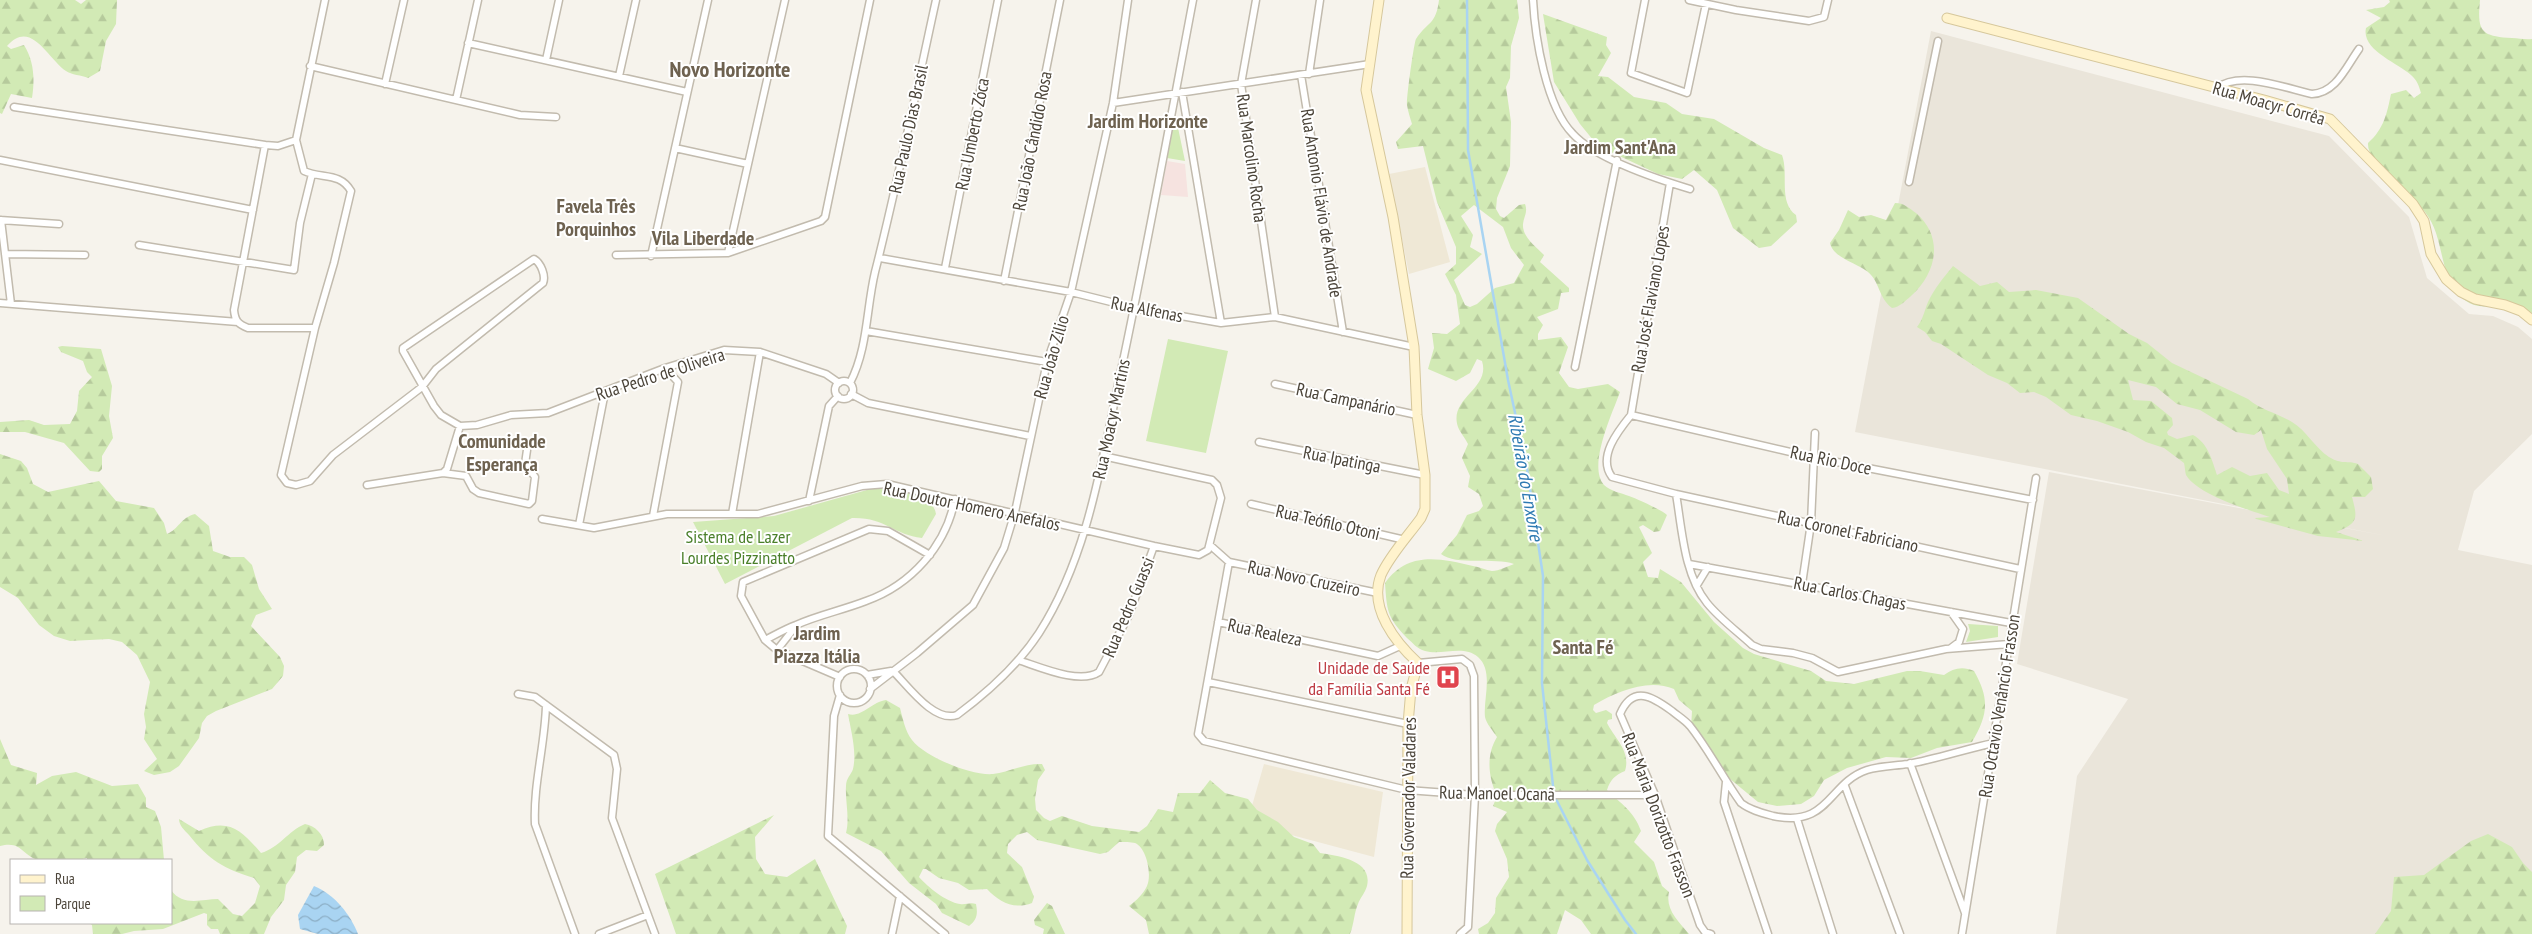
<svg xmlns="http://www.w3.org/2000/svg" width="2532" height="934" font-family="'PT Sans Narrow',sans-serif">
	<defs>
		<pattern id="forest-firs" width="22" height="20" patternUnits="userSpaceOnUse" patternTransform="scale(1.25)"><rect width="22" height="20" fill="#d2eab5"/><path d="M5 1l3.5 6h-7zM16 11l3.5 6h-7z" fill="#b6ca9c"/></pattern>
		<pattern id="water-waves" width="16" height="10" patternUnits="userSpaceOnUse" patternTransform="scale(1.25)"><rect width="16" height="10" fill="#a9d4f2"/><path d="M0 5q4-4 8 0t8 0" fill="none" stroke="#8caec5"/></pattern>
	</defs>
	<rect width="100%" height="100%" fill="#f6f3ec"/>
	<path fill="#eae5da" d="M1931,31L2329,136L2409,217L2427,278L2469,314L2493,316L2518,327L2532,339V434L2474,491L2458,550L2532,565V934H2056L2077,776L2128,699L2017,664L2049,472L2387,536L1855,432Z"/>
	<path fill="#efe8d6" d="M1425,167L1450,262L1409,274L1389,174Z
		M1264,764L1383,792L1374,857L1247,823Z"/>
	<path fill="#f6e3e0" d="M1167,161L1185,164L1188,197L1161,195Z"/>
	<path fill="#d2eab5" d="M1173,123H1177L1185,161L1167,158Z
		M1168,339L1228,351L1206,453L1146,441Z
		M874,488C895,491 931,488 936,514L922,538C894,535 885,517 852,518L725,584L693,522L774,516Z
		M1968,624L1998,626V637L1966,642L1970,631Z"/>
	<path fill="url(#forest-firs)" fill-rule="evenodd" d="M0,0H75L81,4L86,0H117L116,24L106,41L100,71L88,78C82,75 71,75 66,71C48,59 31,18 7,46L11,49L24,45C34,61 35,79 32,98L11,94L2,114L0,113Z
		M1439,0H1517L1519,18L1511,46L1510,78L1506,87L1511,122L1510,166L1497,198L1496,209L1500,216L1504,218L1519,205L1525,204C1528,212 1524,216 1523,224C1522,237 1536,247 1544,255L1540,262L1569,288V292L1561,293L1558,309L1537,317L1543,325L1538,334V340L1561,337L1568,347L1559,373L1569,387L1578,389L1608,384L1620,392C1613,412 1587,466 1604,485C1610,491 1621,493 1629,496C1637,499 1662,510 1667,515L1660,531L1654,532L1643,525L1639,527L1652,553L1643,562L1648,577L1658,578L1660,569L1681,582L1714,622L1743,648L1754,654L1811,671L1826,681L1854,684L1907,671H1920L1944,675C1953,668 1963,666 1974,671C1990,699 1988,715 1972,742L1937,748L1911,758L1886,757L1847,768L1824,780L1814,796L1801,804L1777,806L1758,802L1724,774L1691,728L1692,711L1679,700L1674,689C1649,678 1617,691 1594,705L1593,710L1596,713L1606,710L1612,714V719L1608,720L1607,723C1615,739 1631,751 1625,771C1615,775 1610,780 1607,790C1621,804 1634,811 1641,831L1634,842L1654,862L1662,886L1669,892C1665,909 1678,921 1689,934H1591L1581,920L1565,910L1557,934H1479L1478,929L1488,923L1495,913L1496,898L1509,877L1507,859L1495,831L1497,824L1507,812L1493,806L1497,796C1488,777 1486,755 1497,737C1493,731 1486,723 1485,717C1483,699 1494,671 1478,657C1463,644 1442,656 1425,651C1417,649 1413,643 1407,638C1387,617 1387,611 1385,583C1408,551 1439,558 1473,566C1479,567 1486,570 1492,571C1499,571 1508,566 1514,564C1495,557 1456,566 1441,554L1457,535L1467,515L1479,511L1483,506L1479,494L1468,487L1470,476L1462,458L1468,444C1465,438 1460,432 1458,427C1448,398 1491,389 1482,361L1477,359L1470,373L1456,381L1428,369L1434,348L1432,333L1447,334L1460,324L1456,295L1445,274L1456,264V247L1437,202L1423,146L1398,149L1396,142L1412,124C1410,118 1408,111 1407,105C1406,100 1414,42 1416,39C1428,21 1436,25 1439,0ZM1474,205L1503,227L1511,248L1524,265L1514,283L1495,288L1477,304L1470,307L1465,305L1454,280L1482,254L1470,247L1473,235L1461,216Z
		M2389,0H2480C2477,32 2481,36 2512,38C2519,38 2525,40 2532,39V316C2525,313 2518,309 2511,307C2492,303 2477,313 2460,296C2438,273 2445,237 2425,212C2412,196 2366,163 2368,143C2384,129 2387,113 2391,94L2406,90L2414,98L2421,93C2419,86 2417,80 2411,75C2398,63 2361,50 2366,28L2381,18L2366,10L2384,7L2390,2Z
		M1543,14L1607,37L1606,45L1611,53L1598,76L1608,77L1634,97L1666,103L1682,114L1714,119L1764,148L1782,155C1789,174 1778,202 1796,215L1797,222L1771,246L1759,248L1733,228L1717,190L1694,170L1682,179L1658,174L1598,146L1580,124L1554,82Z
		M1895,203C1904,203 1909,208 1916,213C1944,237 1937,273 1911,296C1905,301 1900,307 1892,308C1878,297 1880,282 1868,272C1857,263 1833,258 1830,243L1839,230L1848,210L1859,217L1871,215L1886,220Z
		M1953,266L1980,286L1997,282L2009,292L2036,290L2078,298L2129,334L2147,343L2172,363L2248,399C2261,410 2277,413 2292,422C2306,430 2315,448 2329,457C2342,465 2347,460 2358,464L2371,477L2373,489L2365,497H2352C2358,519 2358,523 2336,532L2364,541L2318,536L2256,519L2255,518L2270,517C2249,510 2198,495 2186,475C2185,472 2185,467 2184,463L2164,448L2146,442L2128,432L2097,421L2071,415L2046,397L2034,392L2020,393L2007,383L1988,375L1941,344L1932,341L1925,332L1917,327C1923,319 1924,312 1928,302C1934,289 1944,277 1953,266ZM2128,380L2156,387L2177,404L2200,410L2236,432L2254,435L2261,430L2267,449L2287,479L2289,494L2279,490L2267,473L2250,476L2232,467L2217,475C2212,460 2208,443 2193,435L2177,439L2168,435L2167,432L2173,425L2172,418L2151,401L2133,400Z
		M62,346L101,349L112,386L109,416L113,438L102,456V469L99,472L90,471L64,443L25,432H0V422L29,420L44,425L70,424L77,411L79,391L92,377L87,372L83,361L61,352L58,347Z
		M0,454L21,461L27,468L33,484L48,492L99,481L116,501L154,508L164,523L167,534C179,529 180,518 195,514L209,526L213,551L230,557H244L252,565L259,589L272,609L256,615L251,626L280,657L284,666L283,676L272,689L216,711L207,716L202,723L199,738L179,766L170,772L154,775L144,771L157,759L144,739L146,727L144,714L150,682L137,655L122,642L109,639L70,641L54,636L39,625L18,598L0,587Z
		M886,700L900,708C903,719 905,731 912,740C925,757 972,776 993,774C1009,772 1026,763 1042,764L1045,770L1038,780L1035,799L1036,810L1044,818L1050,821L1062,816L1092,826L1139,832L1147,826L1158,809L1173,812L1178,793H1200L1210,780L1225,793L1248,799L1257,810L1278,822L1294,837L1313,844L1320,853C1338,856 1373,860 1367,886C1365,893 1360,898 1358,904C1354,913 1354,924 1350,934H1149L1146,920L1129,906C1137,900 1143,894 1147,886C1152,875 1147,848 1135,843C1131,842 1124,842 1119,842L1108,852L1100,854L1037,840L1027,832L1017,835L1008,844L1007,853L1022,867L1034,897L1032,903C1014,910 999,902 987,889L969,890L958,883L939,878L926,869H923L919,877C928,887 946,902 960,904C966,905 970,902 976,904C978,914 977,920 969,926L942,913L936,904L909,883L881,851L846,833C850,818 845,801 846,786C846,778 851,775 853,769C857,752 851,731 848,714C862,718 871,702 886,700Z
		M0,739L11,765L37,773L36,785L52,776L76,772L112,786L138,784L146,798V807L155,811L161,827L164,860H87V858C74,861 52,864 39,860C22,856 22,840 0,846Z
		M774,815L755,837L756,859L765,874L787,877L815,859L847,926L845,934H676L655,874Z
		M179,819L199,831C229,817 242,831 261,853C279,848 288,831 305,824C315,826 324,834 324,845L317,851L306,850L297,857L295,872L286,885L284,900L271,917L264,934H220L218,929H211L207,925V914L204,913L163,929L134,931L122,934H93L92,925L89,923H171V890C183,907 202,899 218,899L233,914L242,916L255,903L260,886L254,878C224,869 209,860 189,835C184,830 179,825 179,819Z
		M2488,834L2512,847L2523,863L2532,872V934H2375L2391,911L2394,877L2424,875L2471,841Z
		M1047,903L1052,906L1065,934H1043L1044,929L1035,925L1034,920Z"/>
	<path fill="url(#water-waves)" d="M314,886C335,895 350,914 358,934H318L300,929L298,915Z"/>
	<g fill="none" stroke-linecap="round" stroke-linejoin="round">
		<path stroke="#a9d4f2" stroke-width="2.5" d="M1467,0L1468,150L1508,380L1527,469L1543,576L1542,683L1554,795L1587,860L1625,920L1636,934"/>
		<g stroke="#c2bbae" stroke-width="9">
			<path id="street" d="M325,0L296,140L304,171C322,179 340,172 351,191L334,263L315,328L281,475L287,483L296,485L310,481L333,455L422,387L436,369L543,283C546,276 541,263 534,259L403,348V351L434,406L441,415L460,426L477,425L511,415L548,413L665,368L724,350L760,352L826,374L839,383
				M1256,0L1241,84L1275,317
				M1533,0C1535,37 1546,107 1573,134C1596,159 1657,179 1690,189
				M1645,0L1631,73L1687,93L1706,4
				M1689,0L1736,10L1809,21L1824,17L1828,0
				M468,43L687,92
				M546,60L559,0
				M310,66L520,115L556,117
				M1309,74L1320,0
				M1301,75L1343,332
				M619,76L636,0
				M385,84L404,0
				M2217,88C2240,70 2285,88 2312,94C2336,93 2346,67 2359,49
				M1182,92L1221,323
				M456,100L478,0
				M1113,103L1370,64
				M14,107L265,145L278,146L296,140
				M265,145L234,310C235,321 238,324 248,328H315
				M675,148L748,164
				M0,160L253,210
				M1909,182L1938,41
				M0,220L59,224
				M1,220L11,304
				M139,245L294,270L300,223L312,174
				M728,253L785,0
				M5,254L85,255
				M616,255L728,253L821,221L825,217L870,0
				M651,256L708,0
				M880,258L1071,292L1135,308L1221,323L1275,317L1414,347
				M945,268L998,0
				M1004,281L1060,0
				M0,303L238,322
				M866,331L1047,362
				M1575,367L1617,160
				M835 390a9 9 0 1 1 18 0a9 9 0 1 1-18 0Z
				M850,383C868,348 866,310 875,272C898,182 916,91 936,0
				M1275,384L1417,415
				M851,394L868,403L1030,436
				M1631,415C1618,431 1597,457 1612,477L1676,494C1682,529 1684,575 1707,603C1720,619 1738,632 1752,645L1761,649L1793,653L1812,658L1838,672L1946,649L2009,644
				M1631,415L1816,458L2033,500
				M1631,415L1670,183
				M1259,442L1425,475
				M443,473L466,476L473,489L479,493L529,504L532,501L535,477L525,464L527,450
				M367,485L443,473L447,469L460,426
				M1676,494L2020,569
				M809,501L829,406L838,396
				M1251,504L1405,540
				M732,514L760,352
				M653,516L678,382L665,368
				M542,519L594,528L667,514H758L862,486L887,484L1154,546L1199,555L1208,550L1221,498L1217,485L1212,480L1103,456
				M579,525L605,392
				M1211,546L1229,562L1198,734L1204,741L1407,790L1475,795H1655
				M1229,562L1378,593
				M1689,564L2011,623
				M1802,584L1811,523L1815,433
				M1697,585L1708,567
				M1951,612L1963,629L1959,642L1951,648
				M1218,622L1378,656L1400,646
				M765,640C775,635 785,629 796,625C818,615 843,610 866,601C911,585 946,546 955,499
				M777,650L796,626
				M1018,660C1040,667 1080,685 1099,672L1129,615L1154,546
				M1418,663L1462,659L1470,665L1474,676L1475,795L1468,927L1460,934
				M837 686a17 17 0 1 1 34 0a17 17 0 1 1-34 0Z
				M893,671C908,686 934,723 957,715C988,692 1018,665 1039,633C1087,558 1101,466 1119,380C1146,254 1169,127 1193,0
				M867,675L891,671
				M840,677L777,650L765,640L741,596L743,582L869,529L888,531L930,555
				M1208,682L1408,724
				M870,689L917,653L973,605L1004,548L1015,512L1047,362L1071,292L1113,103L1128,0
				M518,694L535,697L614,755L617,769L612,818L655,934
				M840,695L834,716L828,836L945,934
				M546,705C545,745 533,785 535,824L575,934
				M1910,763L1965,913
				M1726,782L1724,802L1768,934
				M1845,786L1900,934
				M1797,819L1833,934
				M599,934L648,915
				M892,934L900,896
				M1711,934L1705,932L1700,925L1655,795L1620,714C1633,684 1653,697 1672,711C1678,716 1685,720 1690,726C1709,750 1723,778 1741,803C1750,810 1762,813 1773,816C1830,828 1828,783 1867,770C1880,766 1894,766 1908,764C1937,759 1965,749 1994,743
				M1962,934L2036,478"/>
		</g>
		<g stroke="#d6c79b" stroke-width="11">
			<path id="secondary" d="M1379,0L1366,90L1393,217L1414,347L1417,415L1425,475V509L1421,518C1408,536 1390,555 1381,575C1368,608 1396,643 1418,663L1411,689L1408,724L1407,934
				M1947,18L2264,100L2330,119L2413,204L2424,221L2431,254L2446,279L2461,292L2475,299L2505,305L2521,311L2532,320"/>
		</g>
		<use href="#street" stroke="#fff" stroke-width="6"/>
		<use href="#secondary" stroke="#fff3cd" stroke-width="9"/>
	</g>
	<defs>
		<g id="hospital-square" transform="scale(1.25)"><rect x="-9" y="-9" width="18" height="18" rx="4" fill="#e0444e" stroke="#fff"/><path d="M-5-5h3v3.5h4V-5h3V5h-3V1.5h-4V5h-3Z" fill="#fff"/></g>
	</defs>
	<g fill-rule="evenodd">
		<use href="#hospital-square" x="1448" y="677"/>
	</g>
	<g text-anchor="middle" dominant-baseline="central" stroke-width="4" stroke-linejoin="round" paint-order="stroke">
		<g font-size="18" fill="#4b4439" stroke="#fff">
			<text transform="translate(2269 103) rotate(16)">Rua Moacyr Corrêa</text>
			<text transform="translate(908 129) rotate(-78)">Rua Paulo Dias Brasil</text>
			<text transform="translate(972 134) rotate(-79)">Rua Umberto Zóca</text>
			<text transform="translate(1032 141) rotate(-79)">Rua João Cândido Rosa</text>
			<text transform="translate(1252 158) rotate(82)">Rua Marcolino Rocha</text>
			<text transform="translate(1322 203) rotate(81)">Rua Antonio Flávio de Andrade</text>
			<text transform="translate(1650 299) rotate(-80)">Rua José Flaviano Lopes</text>
			<text transform="translate(1147 309) rotate(11)">Rua Alfenas</text>
			<text transform="translate(1051 357) rotate(-74)">Rua João Zilio</text>
			<text transform="translate(660 374) rotate(-18)">Rua Pedro de Oliveira</text>
			<text transform="translate(1346 399) rotate(12)">Rua Campanário</text>
			<text transform="translate(1111 419) rotate(-78)">Rua Moacyr Martins</text>
			<text transform="translate(1342 459) rotate(11)">Rua Ipatinga</text>
			<text transform="translate(1831 460) rotate(12)">Rua Rio Doce</text>
			<text transform="translate(972 506) rotate(12)">Rua Doutor Homero Anefalos</text>
			<text transform="translate(1328 522) rotate(13)">Rua Teófilo Otoni</text>
			<text transform="translate(1848 531) rotate(12)">Rua Coronel Fabriciano</text>
			<text transform="translate(1304 578) rotate(12)">Rua Novo Cruzeiro</text>
			<text transform="translate(1850 593) rotate(11)">Rua Carlos Chagas</text>
			<text transform="translate(1128 607) rotate(-67)">Rua Pedro Guassi</text>
			<text transform="translate(1265 632) rotate(12)">Rua Realeza</text>
			<text transform="translate(1999 706) rotate(-81)">Rua Octavio Venâncio Frasson</text>
			<text transform="translate(1497 793) rotate(1)">Rua Manoel Ocanã</text>
			<text transform="translate(1408 798) rotate(-89)">Rua Governador Valadares</text>
			<text transform="translate(1659 815) rotate(69)">Rua Maria Dorizotto Frasson</text>
		</g>
		<g font-size="18" fill="#4a7f2a" stroke="#fff">
			<text x="738" y="536">Sistema de Lazer<tspan x="738" dy="21">Lourdes Pizzinatto</tspan></text>
		</g>
		<g font-size="18" fill="#be3a42" stroke="#fff" text-anchor="end">
			<text x="1430" y="667">Unidade de Saúde<tspan x="1430" dy="21">da Família Santa Fé</tspan></text>
		</g>
		<g font-size="19" font-style="italic" fill="#2e7ab2" stroke="#fff">
			<text transform="translate(1526 477) rotate(80)">Ribeirão do Enxofre</text>
		</g>
		<g font-size="20" font-weight="bold" fill="#6e6250" stroke="#fff">
			<text x="1148" y="121">Jardim Horizonte</text>
			<text x="1620" y="147">Jardim Sant'Ana</text>
			<text x="596" y="206">Favela Três<tspan x="596" dy="23">Porquinhos</tspan></text>
			<text x="703" y="238">Vila Liberdade</text>
			<text x="502" y="441">Comunidade<tspan x="502" dy="23">Esperança</tspan></text>
			<text x="817" y="633">Jardim<tspan x="817" dy="23">Piazza Itália</tspan></text>
			<text x="1583" y="647">Santa Fé</text>
		</g>
		<g font-size="22" font-weight="bold" fill="#6e6250" stroke="#fff">
			<text x="730" y="69">Novo Horizonte</text>
		</g>
	</g>
	<rect x="10" y="859" width="162" height="65" fill="#ffffff" stroke="#b7b4b0"/>
	<rect x="20" y="875" width="25" height="8" fill="#fff3cd" stroke="#b7b4b0"/>
	<text x="55" y="884" font-size="15" fill="#4b4439">Rua</text>
	<rect x="20" y="896" width="25" height="15" fill="#d2eab5" stroke="#b7b4b0"/>
	<text x="55" y="909" font-size="15" fill="#4b4439">Parque</text>
</svg>
